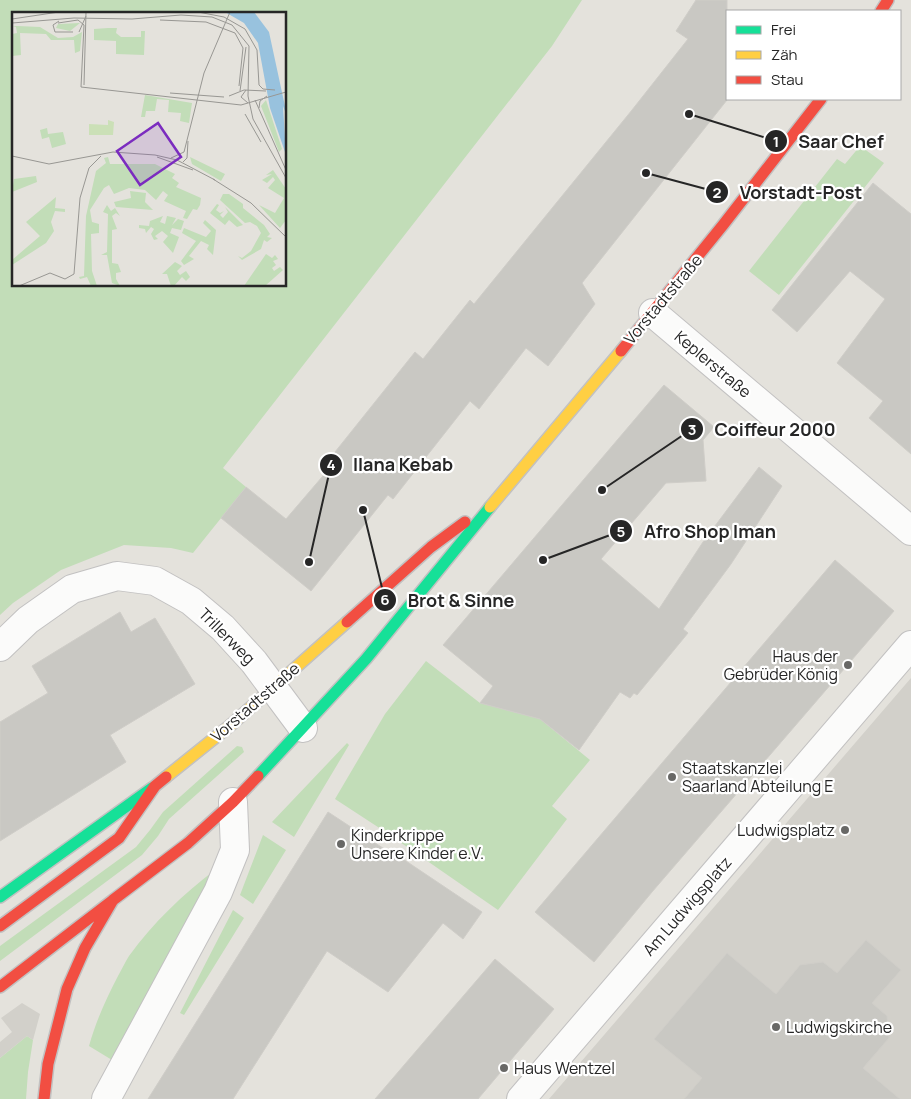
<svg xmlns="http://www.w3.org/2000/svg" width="911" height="1099" font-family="Manrope,sans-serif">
	<rect width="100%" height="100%" fill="#e4e2dc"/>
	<path fill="#c2ddb8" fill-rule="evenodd" d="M0,0H582L552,46L223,468L246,487L193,553L171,548L124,545L61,570L13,603L0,615ZM14,14H285V285H14Z
		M860,146L884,163L779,295L749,271L837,159L845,164Z
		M426,661L480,703L540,719L590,760L552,806L567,819L498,910L384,831L335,799L385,714Z
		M347,743L349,745L294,837L272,822Z
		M237,746L242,747L244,752L169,819L158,836L142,855L0,961V946L136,847L150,830L163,812Z
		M263,835L286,850L253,904L240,895Z
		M215,870L112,1060L89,1046C96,1021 106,999 118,976C122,969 125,962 129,956C153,923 183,894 215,870Z
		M233,910L244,918L184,1015L180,1013Z
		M27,1036L33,1040L28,1072L26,1099H0V1058Z"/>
	<path fill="#d2d0ca" d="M911,678V1099H900L863,1068L889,1038L887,1016L872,1003L901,970L866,940L837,973L823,962L800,965L776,994L727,953L654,1039L702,1078L684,1099H549Z
		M22,1003L40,1014L33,1040L27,1036L0,1058V1042L12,1032L1,1018Z"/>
	<path fill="#c9c8c3" stroke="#cfcdc8" d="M696,0H727V100L582,283L595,304L548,366L526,348L479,409L470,401L393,499L388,495L311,591L221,518L246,487L286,519L340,456L335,452L415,352L423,359L470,300L474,304L632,110L688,39L676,31Z
		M873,183L911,214V454L869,418L883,401L837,363L885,299L850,271L797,332L772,310Z
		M664,385L714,427L703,440L706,481L666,483L601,559L659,609L703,542L759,467L782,486L731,564L683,629L688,633L637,695L634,693L630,698L620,692L579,750L540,719L480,703L493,686L443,645Z
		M835,560L894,611L652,892L594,962L535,912Z
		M120,612L131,632L155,618L195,684L110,735L126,762L0,841V722L48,693L32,666Z
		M328,812L395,856L397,855L482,912L463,939L443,923L388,992L327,951L233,1099H148Z
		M866,940L901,970L872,1003L887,1016L889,1038L863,1068L900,1099H684L702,1078L654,1039L727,953L776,994L800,965L823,962L837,973Z
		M495,959L554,1009L478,1099H375Z"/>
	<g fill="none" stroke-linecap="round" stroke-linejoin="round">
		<g stroke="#c2c1c1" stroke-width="30">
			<path id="street" d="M653,313L911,531
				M0,647L28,620L72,589L117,576L155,581L191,601L223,628L254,662L303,728
				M106,1099L218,892L235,850L233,802
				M521,1099L911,645"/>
		</g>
		<g stroke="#c2c1c1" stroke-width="14">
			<path id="fast" d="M258,776L366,659L490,507
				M0,897L152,788"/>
		</g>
		<g stroke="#c2c1c1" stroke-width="14">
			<path id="slow" d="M490,507L621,351
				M166,777L232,724L347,622"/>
		</g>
		<g stroke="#c2c1c1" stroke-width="14">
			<path id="jam" d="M881,11L888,0
				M621,351L723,225L821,99
				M347,622L431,547L465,522
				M0,926L119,838L155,786L166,777
				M0,987L113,900
				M44,1099L48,1064L67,989L85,948L113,900L188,843L233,802L258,776"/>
		</g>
		<use href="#street" stroke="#fbfbfa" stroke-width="28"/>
		<use href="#fast" stroke="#16e098" stroke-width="11"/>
		<use href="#slow" stroke="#ffcf43" stroke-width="11"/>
		<use href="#jam" stroke="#f24e42" stroke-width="11"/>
	</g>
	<g fill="#686866" stroke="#fff" stroke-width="2">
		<circle cx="848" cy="665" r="5"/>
		<circle cx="672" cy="777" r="5"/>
		<circle cx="845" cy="830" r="5"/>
		<circle cx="341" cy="844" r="5"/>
		<circle cx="776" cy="1027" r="5"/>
		<circle cx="504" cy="1068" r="5"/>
	</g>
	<g text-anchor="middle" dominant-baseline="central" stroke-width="4.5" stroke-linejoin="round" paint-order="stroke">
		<g font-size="16" fill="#262626" stroke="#fff">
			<text transform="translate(663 299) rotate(-50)">Vorstadtstraße</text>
			<text transform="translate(713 364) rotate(40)">Keplerstraße</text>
			<text transform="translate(227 636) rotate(45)">Trillerweg</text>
			<text transform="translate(255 702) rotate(-41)">Vorstadtstraße</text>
			<text transform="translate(687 906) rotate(-49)">Am Ludwigsplatz</text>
		</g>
		<g font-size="16" fill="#262626" stroke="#fff" text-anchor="start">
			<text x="838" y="656" text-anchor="end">Haus der<tspan x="838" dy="18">Gebrüder König</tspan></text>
			<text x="682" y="768">Staatskanzlei<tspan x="682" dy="18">Saarland Abteilung E</tspan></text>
			<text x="835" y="830" text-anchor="end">Ludwigsplatz</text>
			<text x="351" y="835">Kinderkrippe<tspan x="351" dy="18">Unsere Kinder e.V.</tspan></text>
			<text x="786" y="1027">Ludwigskirche</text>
			<text x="514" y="1068">Haus Wentzel</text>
		</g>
	</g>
	<g transform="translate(12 12)">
		<rect width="274" height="274" fill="#e4e2dc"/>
		<path d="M68,11L58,19L44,16L46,12ZM6,14L28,15L46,26L61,25L70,20L68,39L63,41L62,28H39L34,22L8,21L9,43L0,44V22L5,21L4,15L0,14ZM96,16H105L104,21L109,25H129V19H133L132,43L104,42V29L82,28V17ZM133,83L180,91L177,111L168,109L169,101L156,100L157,88L145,87L143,99H134L133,105H129ZM254,88L270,137L267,140L249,94ZM35,116L36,122L51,120L54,132L40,136L37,125L30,127L28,118ZM96,145L98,152H143L163,162L160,166L167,171L164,175L189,186L188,193L185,198L181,197L175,207L171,206L174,199L152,189L156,183L151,179L144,188L133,178L117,176L102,182L97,173L92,176L78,198L80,210L87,212V221L79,222L80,259L85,274H79L75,265L68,267L67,265L72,264L74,204L84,159L94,151L92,146ZM178,145L213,162L209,169L180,152ZM261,158L274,177V208L268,216L247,193L263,201L272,186L256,176L263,168L261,165L255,171L250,168L260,162L254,163ZM24,164L25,170L0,180L2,167ZM118,179L134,181L133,190L141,198L104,195L102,190L119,186ZM211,182H217L231,192V196L252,213L258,222L255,225L260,226L255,230L252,228L249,237L230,248L226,244L230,246L239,239L249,221L245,214L238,210L233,211L208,188ZM44,185L43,196L53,197V200L43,199L39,210L42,219L34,231L0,253V248L28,224L14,210ZM205,192L207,193L204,198L208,201L212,199L208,203L211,206L216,200L213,195L231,213L225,215L217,208L213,213L198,201ZM95,193L99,199L103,196L108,204L104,201L100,204L105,217L100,218V251L106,252L109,260L104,261V267L108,274L100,271L95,243H89L95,240L96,202L91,200ZM151,204L148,210L153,212L155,204L164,206L160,213L166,207L172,209L169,218L160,216L158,221L167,225L161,241L151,230L156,224L150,219L143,224L146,227L142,228L139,222L142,217L139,215L134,221L133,217L127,216V213L137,214L138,209ZM193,208L204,218L201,243L195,237L197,233L189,229L177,244L182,247L172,253L169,249L184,229L170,221L172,216L194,225L199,219L191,211ZM254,242L260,246L263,243L266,247L261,249L264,253L260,256L262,259L268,255L271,258L253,274H232ZM163,250L170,254L165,259L168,263L174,259L178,265L174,269L170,265L162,274H159L155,262H150Z" fill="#c2ddb8"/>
		<path d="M96,108L102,110L101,123H77V112L96,113Z" fill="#cbe0b7"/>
		<path d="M213,0H242L257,20L274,99V102L271,94L274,143L258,96L246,31L232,11Z" fill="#98c2de"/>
		<path fill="none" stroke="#989793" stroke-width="1" d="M120,0H148M186,0L212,5L233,17L245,38L247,73L251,77L263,78M0,7L47,0M148,8L194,10L223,21L231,36L227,74M47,9L41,13L43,20H61M0,11L62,6L120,7L169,3L200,5L220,13L237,34L236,84L241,107L274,166M46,11L66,8L72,13L69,75M67,20L74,4M72,73L74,0M69,75L229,93L274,80M234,78L229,85L236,91M228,79L234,35M158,81L212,85M217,84L232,78L254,79M243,88L274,158M247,96L248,89L255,84M233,102L249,130M0,144L37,152L101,140L143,143L165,148L203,168M145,145L181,158M159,146L172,140L192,61L218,0M171,150L175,146L176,129M201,167L239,191L274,225M7,274L38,261L53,267L62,262L68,186L77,156L89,144"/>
		<path fill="#7b2cbf" fill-opacity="0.15" stroke="#7b2cbf" stroke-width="2.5" d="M146,111L169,145L128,173L105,139Z"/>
		<rect width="274" height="274" fill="none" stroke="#262626" stroke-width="2.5"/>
	</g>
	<path fill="none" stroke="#262626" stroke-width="2" d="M689 114L776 141M646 173L717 192M602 490L692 429M309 562L331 465M543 560L621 531M363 510L385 600"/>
	<g fill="#262626" stroke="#fff" stroke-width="2">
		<circle cx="689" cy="114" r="5"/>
		<circle cx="646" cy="173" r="5"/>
		<circle cx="602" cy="490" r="5"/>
		<circle cx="309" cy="562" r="5"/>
		<circle cx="543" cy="560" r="5"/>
		<circle cx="363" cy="510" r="5"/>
		<circle cx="776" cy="141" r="12"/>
		<circle cx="717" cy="192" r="12"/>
		<circle cx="692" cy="429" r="12"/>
		<circle cx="331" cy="465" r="12"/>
		<circle cx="621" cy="531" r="12"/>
		<circle cx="385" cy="600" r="12"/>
	</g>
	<g font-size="15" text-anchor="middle" font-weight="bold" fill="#fff">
		<text x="776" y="147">1</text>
		<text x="717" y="198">2</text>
		<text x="692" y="435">3</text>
		<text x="331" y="470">4</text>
		<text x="621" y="537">5</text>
		<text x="385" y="605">6</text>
	</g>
	<g font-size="18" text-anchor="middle" font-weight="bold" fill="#262626" stroke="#fff" stroke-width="4.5" stroke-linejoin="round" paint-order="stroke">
		<text x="841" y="148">Saar Chef</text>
		<text x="801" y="199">Vorstadt-Post</text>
		<text x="775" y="436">Coiffeur 2000</text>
		<text x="403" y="471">Ilana Kebab</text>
		<text x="710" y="538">Afro Shop Iman</text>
		<text x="461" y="607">Brot &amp; Sinne</text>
	</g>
	<rect x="726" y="10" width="175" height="90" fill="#ffffff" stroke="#a8a8a8"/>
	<rect x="736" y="26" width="25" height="8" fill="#16e098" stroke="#a8a8a8"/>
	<text x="771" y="35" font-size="15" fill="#262626">Frei</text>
	<rect x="736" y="51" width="25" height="8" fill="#ffcf43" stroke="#a8a8a8"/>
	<text x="771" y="60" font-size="15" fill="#262626">Zäh</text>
	<rect x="736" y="76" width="25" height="8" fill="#f24e42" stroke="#a8a8a8"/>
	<text x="771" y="85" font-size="15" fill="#262626">Stau</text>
</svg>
